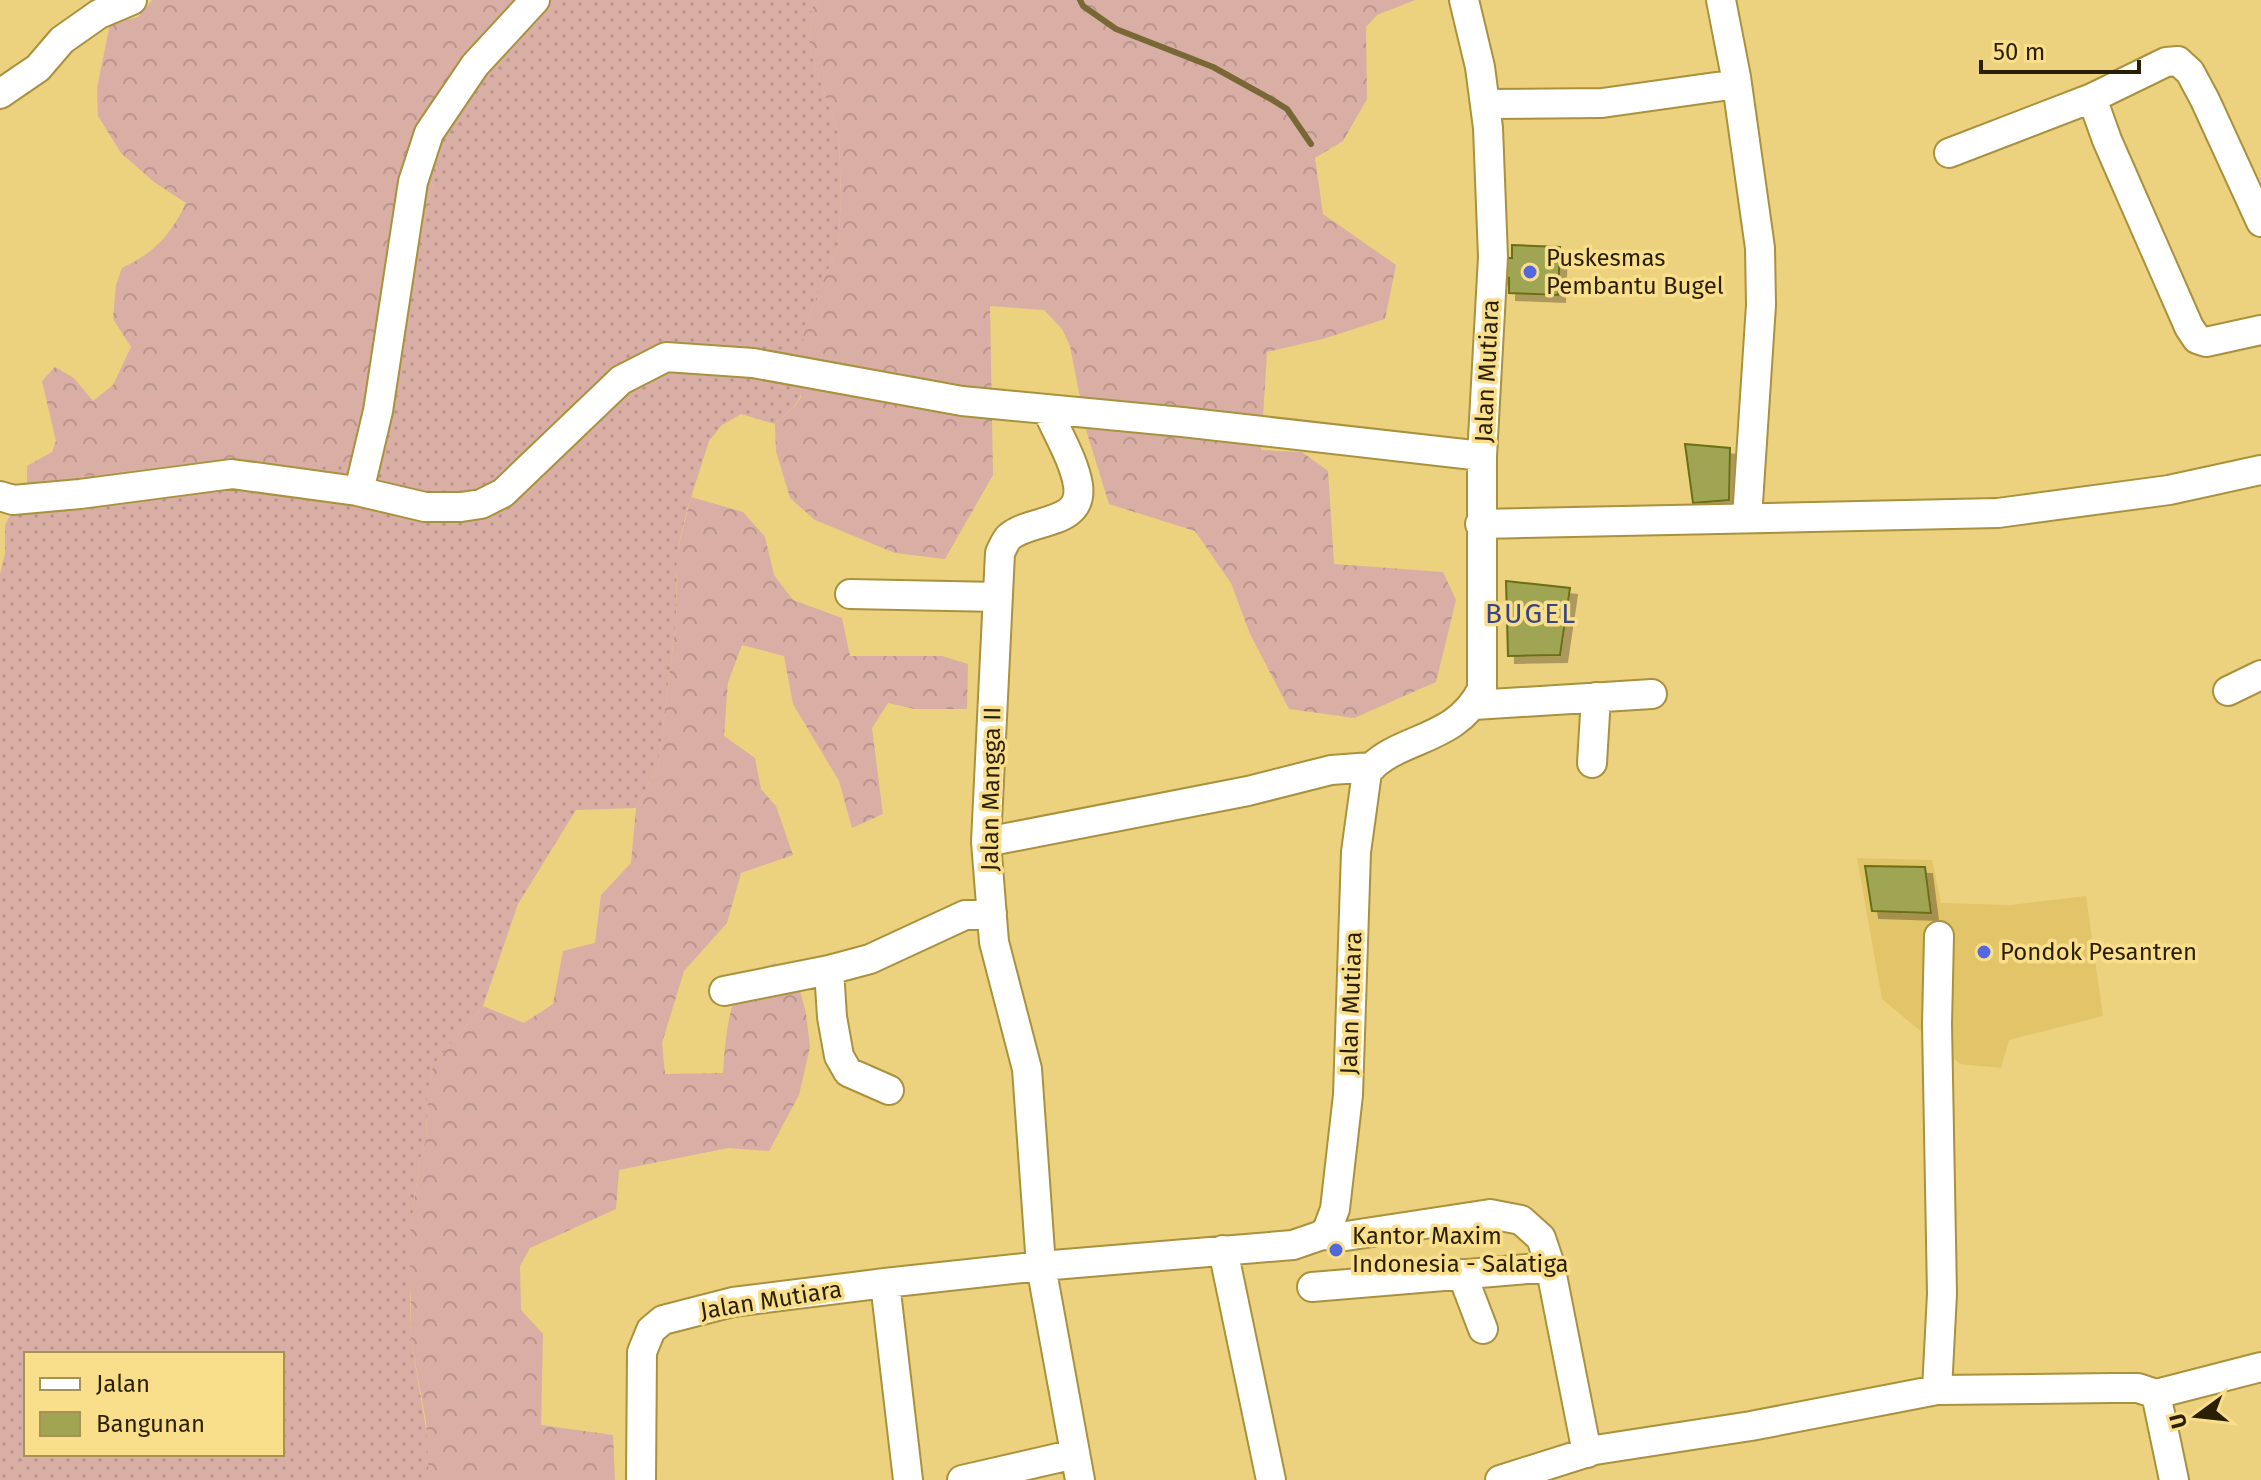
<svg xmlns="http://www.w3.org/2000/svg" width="2261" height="1480" font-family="'Fira Sans',sans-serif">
	<defs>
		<pattern id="grass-dots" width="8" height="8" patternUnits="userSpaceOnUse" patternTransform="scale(2)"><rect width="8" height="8" fill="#d9aea5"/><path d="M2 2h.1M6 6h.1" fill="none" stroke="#ba958c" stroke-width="1.8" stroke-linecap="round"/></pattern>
		<pattern id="forest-crowns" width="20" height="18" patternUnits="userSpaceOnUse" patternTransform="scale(2)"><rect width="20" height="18" fill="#d9aea5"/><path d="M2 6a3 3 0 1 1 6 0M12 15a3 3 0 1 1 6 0" fill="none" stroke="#ba958c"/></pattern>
		<filter id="shadow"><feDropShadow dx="7" dy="7" stdDeviation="0" flood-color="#0004"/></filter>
	</defs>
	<rect width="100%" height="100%" fill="#ecd17f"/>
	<path fill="#e2c569" d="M1857,858L1932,860L1941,903L2011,905L2086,896L2103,1016L2009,1040L2001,1068L1960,1064L1882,999Z"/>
	<path fill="url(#grass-dots)" fill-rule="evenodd" d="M547,0H818L812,8L809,47L839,136L841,200L838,246L804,327L803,387C800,404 788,412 775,424L741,414L722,425L709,441L687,510L677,552L676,621L658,766L636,808L576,810L518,904L483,1006L433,1065L428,1090L426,1140L420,1159L410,1233L412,1274L410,1297L411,1339L428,1441L429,1480H0V574L5,553V525L27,483L215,461L307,470L419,245L447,121ZM26,1354H282V1454H26Z"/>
	<path fill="url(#forest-crowns)" d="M152,0H547L447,121L419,245L390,429L384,439L358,459L307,470L215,461L27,483V466L52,452L56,441L42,381L55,367L74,378L93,401L113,385L131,347L113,319L116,285L122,268C155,252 170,236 186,203L154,182L121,153L98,116L97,88L110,24L138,17Z
		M818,0H1415L1377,15L1366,27L1367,99L1343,141L1315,158L1323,214L1396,265L1385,319L1323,339L1267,352L1261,450L1302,452L1328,471L1334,564L1443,572L1456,600L1436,682L1354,718L1289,709L1250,634L1231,583L1195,531L1109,504L1087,433L1070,346L1062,329L1044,310L990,306L993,475L945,559L895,553L815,520L790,498L776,451L775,424L795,406L801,397L804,327L838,246L841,200L839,136L809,47L812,8Z
		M691,497L743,512L765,537L774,575L793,600L842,618L850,656H942L968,664L967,709H915L888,703L872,728L883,814L852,828L839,781L793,704L784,656L742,645L728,682L724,736L755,758L761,789L776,806L793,855L741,873L727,923L684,971L662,1043L665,1074L723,1073C725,1046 727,993 751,974C757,969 768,966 775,963L799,987L806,1013L810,1047L799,1095L769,1151L728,1148L619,1170L616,1209L530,1248L520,1266L521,1310L543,1334L541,1425L613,1435L615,1480H429L426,1422L411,1339L410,1233L420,1159L426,1140L428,1090L433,1065L483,1006L524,1023L553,1004L563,951L595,943L601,895L631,863L636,808L658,766L676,621L677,552Z"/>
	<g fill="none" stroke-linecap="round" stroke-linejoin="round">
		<path stroke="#786835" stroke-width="6" d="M1080,0L1083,6L1116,29L1213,67L1271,99L1287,109L1311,144"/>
	</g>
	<path fill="#9fa552" stroke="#6b6f16" stroke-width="2" filter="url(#shadow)" d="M1512,245L1560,247L1558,295L1509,293V278L1500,277L1502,258H1512Z
		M1685,444L1730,448L1729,500L1693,503Z
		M1506,581L1570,588L1560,655L1508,656Z
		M1865,866L1925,867L1931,913L1872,911Z"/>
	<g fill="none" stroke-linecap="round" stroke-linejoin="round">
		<g stroke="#aa913d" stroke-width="32">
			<path id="minor" d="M1721,0L1736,77L1760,248L1761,305L1747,518
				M0,94L38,68L62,40L99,14L132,0
				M1485,104L1602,103L1737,84
				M1949,153L2092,98
				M2261,222L2205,100L2190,72L2178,61L2166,62L2092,98L2107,140L2189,327L2197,339L2206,342L2261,330
				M1047,409C1057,433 1074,460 1078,485C1084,526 1031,518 1009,537C1005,541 1003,547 1000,553L986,842L994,942L1027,1069L1041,1266L1080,1480
				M359,491L378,411L413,182L429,133L475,65L535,0
				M0,496L13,500L80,494L232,474L357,491L425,507H461L481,504L503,493L621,380L666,357L753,363L962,401L1182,422L1482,456
				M1480,524L1998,513L2169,490L2261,470
				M850,594L998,597
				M2228,691L2261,675
				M1474,705L1652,694
				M1592,763L1596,697
				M986,842L1248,791L1331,770L1372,767
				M829,970L870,959L965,915L992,913
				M724,991L829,970L832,1017L839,1056L848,1072L889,1090
				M1322,1235L1346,1236L1490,1214L1521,1220L1541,1238L1550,1265L1587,1453
				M1223,1250L1271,1480
				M1462,1274L1483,1329
				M885,1283L908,1480
				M1312,1287L1551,1267
				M1937,1390L1942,1294L1937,1024L1939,936
				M2156,1394L2261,1367
				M641,1480L642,1352L651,1330L663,1320L733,1302L885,1283L1041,1266L1293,1245L1322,1235L1328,1228L1335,1209L1348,1095L1356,852L1367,772C1397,736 1456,743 1482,689V456L1493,257L1488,128L1480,67L1464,0
				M962,1480L1075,1454
				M1500,1480L1595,1450L1751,1426L1937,1390L2112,1388H2138L2156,1394L2174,1480"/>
		</g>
		<use href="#minor" stroke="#fff" stroke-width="28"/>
	</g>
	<g fill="#5468de" stroke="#f9df8b" stroke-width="3">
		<circle cx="1530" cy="272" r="8"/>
		<circle cx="1984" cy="952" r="8"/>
		<circle cx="1336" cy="1250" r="8"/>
	</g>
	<g text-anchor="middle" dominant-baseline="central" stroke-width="7" stroke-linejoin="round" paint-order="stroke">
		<g font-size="24" fill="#2a1f00" stroke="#f9df8b" text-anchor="start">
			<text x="1546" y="258">Puskesmas<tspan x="1546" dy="28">Pembantu Bugel</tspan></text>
			<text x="2000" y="952">Pondok Pesantren</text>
			<text x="1352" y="1236">Kantor Maxim<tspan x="1352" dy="28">Indonesia - Salatiga</tspan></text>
		</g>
		<g font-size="24" fill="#2a1f00" stroke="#f9df8b">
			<text transform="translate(1487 371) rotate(-87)">Jalan Mutiara</text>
			<text transform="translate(991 789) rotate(-89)">Jalan Mangga II</text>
			<text transform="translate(1351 1003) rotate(-88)">Jalan Mutiara</text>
			<text transform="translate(771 1300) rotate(-9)">Jalan Mutiara</text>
		</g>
		<g font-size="28" letter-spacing="2" fill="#384580" stroke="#f9df8b">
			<text x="1531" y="613">BUGEL</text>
		</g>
	</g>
	<rect x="24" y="1352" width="260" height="104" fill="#f9df8b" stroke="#a69253" stroke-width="2"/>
	<rect x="40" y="1378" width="40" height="12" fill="#ffffff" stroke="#a69253" stroke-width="2"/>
	<text x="96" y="1392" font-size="24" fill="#2a1f00">Jalan</text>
	<rect x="40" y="1412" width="40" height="24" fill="#9fa552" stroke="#a69253" stroke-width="2"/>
	<text x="96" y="1432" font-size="24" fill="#2a1f00">Bangunan</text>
	<g transform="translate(2197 1416) rotate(255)" stroke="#f9df8b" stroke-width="6" paint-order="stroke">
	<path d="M0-6L14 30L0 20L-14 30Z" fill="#2a1f00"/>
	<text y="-12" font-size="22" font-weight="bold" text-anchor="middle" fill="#2a1f00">U</text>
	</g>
	<path d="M1981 60v12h158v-12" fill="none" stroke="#2a1f00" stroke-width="4"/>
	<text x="1993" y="60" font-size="24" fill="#2a1f00" stroke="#f9df8b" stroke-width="6" paint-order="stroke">50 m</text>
</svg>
